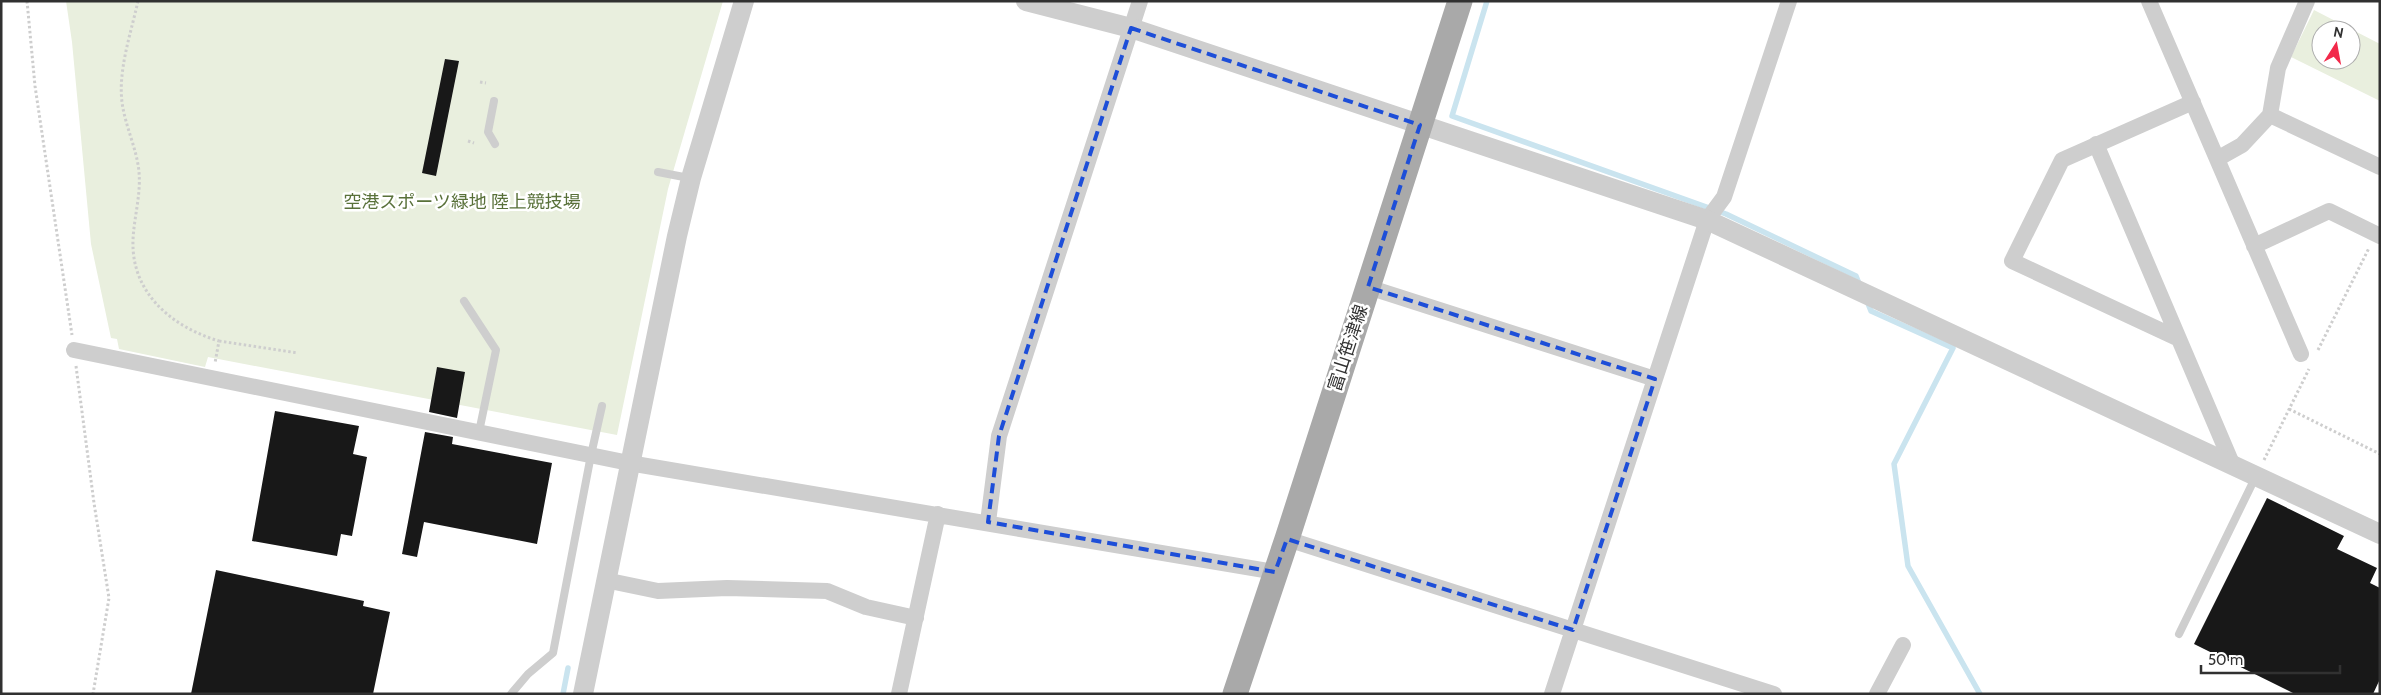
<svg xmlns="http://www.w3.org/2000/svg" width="2381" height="695" font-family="Cabin,'Noto Sans JP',sans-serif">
	<rect width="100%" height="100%" fill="#fff"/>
	<path fill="#e9efde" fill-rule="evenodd" d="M66,1H723L668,189L617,435L208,357L205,367L119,349L117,339L111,338L91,244L72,42Z
		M2314,10L2380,44V101L2291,57ZM2321,30H2351V60H2321Z"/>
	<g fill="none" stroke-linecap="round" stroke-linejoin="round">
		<path stroke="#cae4ef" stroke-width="5.5" d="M1487,1L1452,116L1726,214L1856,276L1860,286
			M1867,301L1871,311L1953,348L1894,464L1908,566L1980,694
			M563,694L568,668"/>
	</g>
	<path fill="#181818" d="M445,59L459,61L436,176L422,173Z
		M437,367L465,372L457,418L429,412Z
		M275,411L359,426L353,454L367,457L352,536L341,534L337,556L252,541Z
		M425,432L453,437L452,444L552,463L537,544L424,522L417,557L402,554Z
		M2267,498L2344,536L2337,549L2377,568L2370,583L2380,588V679L2373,694H2295L2194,644Z
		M216,570L364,601L363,606L390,612L373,694H191Z"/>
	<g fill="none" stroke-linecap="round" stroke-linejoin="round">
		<path stroke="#cecece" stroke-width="3" stroke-dasharray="2.5 2.5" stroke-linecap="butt" d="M27,1L35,86L72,335
			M138,1C131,33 118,70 122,102C125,126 137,149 139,172C141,195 134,217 133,240C131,293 172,327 219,341L215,363
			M480,82L486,83
			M468,141L474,143
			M219,341L298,353
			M2318,350L2369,248
			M76,366L94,503L109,598L93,694
			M2289,409L2380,454
			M2264,460L2309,369"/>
		<path stroke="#cecece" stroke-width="8" d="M494,101L488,132L495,144
			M658,172L689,178
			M464,301L496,350L479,432
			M2179,634L2256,476
			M511,694L528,674L553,653L591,455L602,406"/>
		<path stroke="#cecece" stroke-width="16" d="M2149,1L2301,354
			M2270,115L2380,167
			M2096,144L2233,466
			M2217,159L2242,145L2270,115L2278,68L2307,1
			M2254,246L2329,211L2380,236
			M1368,287L1655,379
			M2177,338L2012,261L2062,160L2193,102
			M74,350L629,463L1275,572
			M988,522L999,436L1140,1
			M1287,539L1774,694
			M605,580L658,591L727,588L827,591L866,607L916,618
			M899,694L938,514
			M1552,694L1707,220L1724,197L1789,1
			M1877,694L1903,645"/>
		<path stroke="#cecece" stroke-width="20" d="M1026,1L1131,28L1707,220L2380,534
			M583,694L677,236L691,178L744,1"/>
		<path stroke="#a9a9a9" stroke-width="25" d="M1235,694L1287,539L1460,1"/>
	</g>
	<path fill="none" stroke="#1d4ed8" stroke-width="4" stroke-dasharray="10 6" stroke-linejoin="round" d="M1131,28L1420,125L1368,287L1655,379L1573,630L1287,539L1275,572L988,522L999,436Z"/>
	<g text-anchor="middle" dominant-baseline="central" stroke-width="5" stroke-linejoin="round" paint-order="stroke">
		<g font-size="18" fill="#59713a" stroke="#fff">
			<text x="462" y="202">空港スポーツ緑地 陸上競技場</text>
		</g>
		<g font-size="18" fill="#313131" stroke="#fff">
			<text transform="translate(1348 348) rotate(-72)">富山笹津線</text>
		</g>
	</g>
	<rect width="2381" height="695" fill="none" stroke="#313131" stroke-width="5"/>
	<g transform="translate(2336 45) rotate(11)"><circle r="24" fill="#ffffff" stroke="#adadad"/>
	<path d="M0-4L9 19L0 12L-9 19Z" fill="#f2294a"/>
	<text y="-8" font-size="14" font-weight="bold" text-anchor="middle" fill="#313131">N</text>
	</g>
	<path d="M2201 665v8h139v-8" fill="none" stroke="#313131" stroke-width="2.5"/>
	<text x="2208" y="665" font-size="15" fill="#313131" stroke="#ffffff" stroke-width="4" paint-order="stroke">50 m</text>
</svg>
